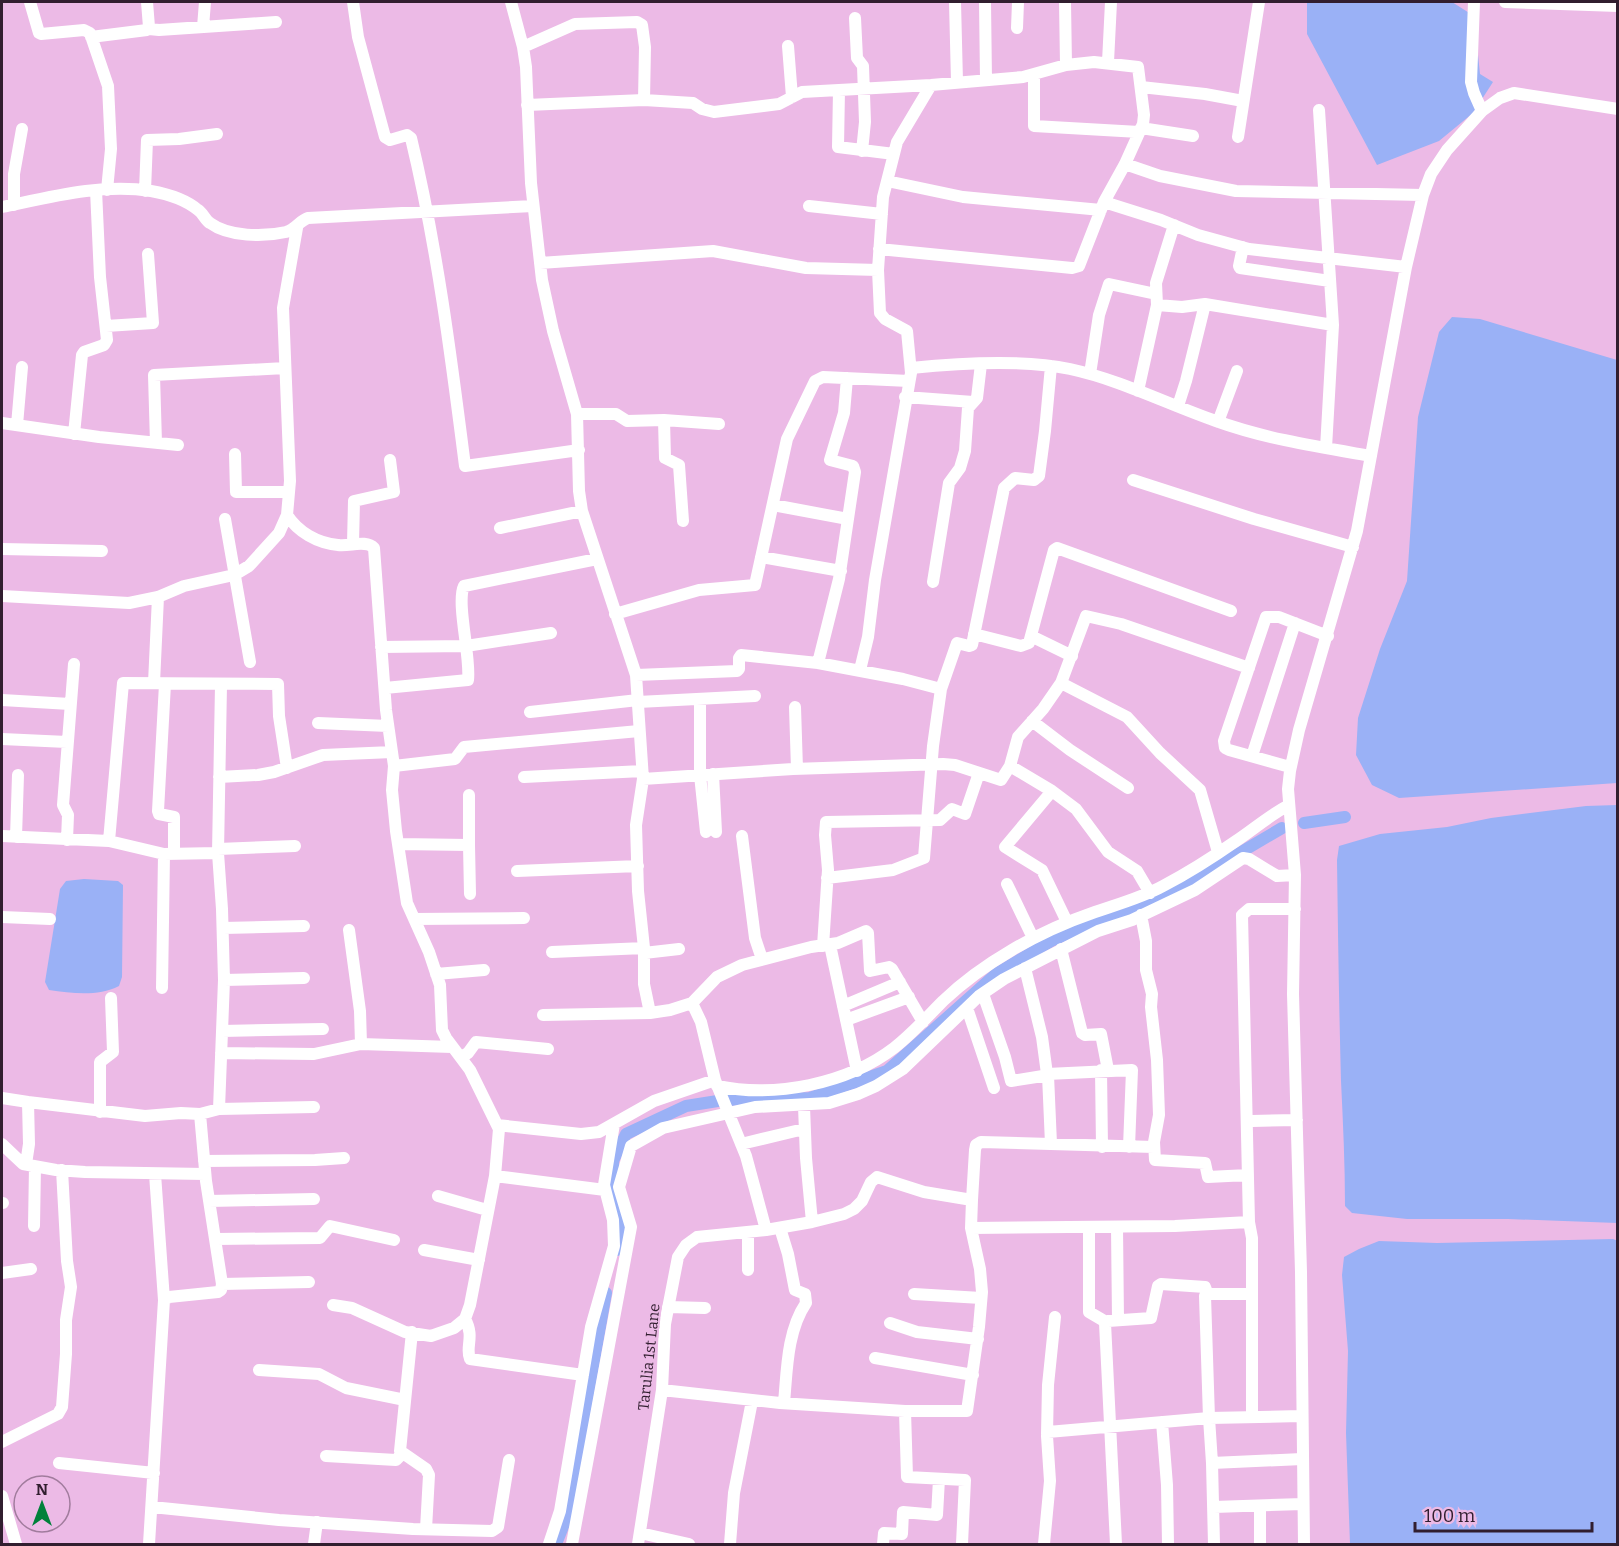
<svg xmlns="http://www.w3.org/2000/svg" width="1619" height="1546" font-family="Bitter,serif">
	<rect width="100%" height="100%" fill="#ecbae6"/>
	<path fill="#9ab1f6" d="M1307,2H1452L1474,16L1480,74L1493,82L1473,113L1439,141L1377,165L1307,34Z
		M1452,317L1480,319L1617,360V783L1399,798L1372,785L1356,755L1358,718L1380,649L1407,581L1418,417L1439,332Z
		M1617,805V1223L1508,1219H1407L1352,1213L1345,1206C1345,1164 1343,1123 1341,1081C1339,1007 1338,933 1337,860L1339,846L1380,834L1447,827L1491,818L1586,806Z
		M84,879L118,881L123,885L122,977L119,986C97,997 72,993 49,990L45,982L60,889L66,881Z
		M1613,1239L1618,1241L1617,1544H1350L1346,1433L1348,1351L1342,1275L1344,1257L1359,1249L1379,1241L1437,1243Z"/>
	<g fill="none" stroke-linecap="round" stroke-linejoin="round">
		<path stroke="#9ab1f6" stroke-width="12" d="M1304,823L1345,817
			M617,1250L621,1222L614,1193L613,1161L626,1134L686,1106L724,1100L810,1098L887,1071L996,974L1051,941L1088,925L1140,908L1187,884L1282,828
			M556,1544L566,1519L606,1293"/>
		<path stroke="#fff" stroke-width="12" d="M30,2L39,33L41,34L84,30L90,33L108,86L111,149L107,190
			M353,2L358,37L385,137L390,140L407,135L411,138C437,246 451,356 465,466L579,450
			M511,2L523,47L526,67L531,183L542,280L553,331L577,414L579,491L582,511L636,675L643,779L636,825L638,891L644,948V984L650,1013L670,1010L692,1003L717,977L742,965L811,947L838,943L866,931L868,933L870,971L889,967L892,969L923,1022
			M955,2L957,82
			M985,2L986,80
			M1065,2L1066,65
			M1474,2L1471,82L1474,93L1482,111
			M1505,2L1618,6
			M855,18L857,58L863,66L865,122L862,151
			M203,27L205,2
			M1017,28L1018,2
			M149,29L159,30L276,22
			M91,37L147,30L149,27L147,2
			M788,46L792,97
			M523,47L575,24L637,22L642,25L645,47L644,100
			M1108,62L1111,2
			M1034,75V126L1139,132
			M1141,87L1205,94L1243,101
			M839,90L838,147L894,154
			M527,105L644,100L693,103L702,109L714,112L779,104L802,92L931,85L1023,77L1066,65L1094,62L1138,67L1144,115L1143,124L1125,164L1104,202L1079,266L1072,268L879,249
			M1319,110L1333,325L1326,448
			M1141,128L1193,136
			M1238,137L1259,2
			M1125,164L1160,176L1236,191L1423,195
			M887,181L963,197L1101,210
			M145,191L147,140L179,139L217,134
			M1104,202L1161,220L1198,235L1249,249L1406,267
			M14,205V174L22,129
			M809,206L882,214
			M2,207C50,197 102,183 151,191C168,194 185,199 198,210C203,213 205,220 210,223C229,237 264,237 286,232C296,229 299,221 308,218L533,206
			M1243,247L1239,266L1240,268L1330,281
			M540,263L713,251L806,268L878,270
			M1157,305L1182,307L1205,304L1333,325
			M106,326L153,323L148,254
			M911,368C960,363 1022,359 1070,369C1121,380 1167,404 1216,421C1266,439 1319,447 1371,456
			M1090,374L1099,315L1109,284L1156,294
			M1138,391L1157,305L1156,283L1174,225
			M905,397L973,402
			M1178,406L1186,381L1205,304
			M577,414H616L627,421L664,420L719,424
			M664,420L665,458L679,465L683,521
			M1218,422L1237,371
			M2,423L99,437L178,445
			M17,425L22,367
			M74,434L82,355L84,352L104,345L107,340L100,277L96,190
			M156,443L154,375L285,368
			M235,454L236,492H289
			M1133,480L1254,519L1353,547
			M773,505L848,519
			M287,515C298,532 317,543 338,545C349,547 366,539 374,548L386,710L394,766L392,790L396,831L407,903L429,952L440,985L442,1030L446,1038L470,1070L499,1129L495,1176L470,1305L465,1319L454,1328L431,1336L405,1332L352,1308L333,1305
			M225,519L250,662
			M500,528L582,511
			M353,544L354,501L394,492L390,460
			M2,549L102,551
			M761,557L841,571
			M933,582L949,483L960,468L965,451L968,408L977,398L981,364
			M2,596L129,603L158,597L184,586L234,575L249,566L279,533L287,515L290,481L283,308L297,228
			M615,614L699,590L755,585L787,439L815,381L823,377L909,381
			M974,634L1021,646L1029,643L1054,550L1057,548L1231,611
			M1031,636L1072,656
			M381,647L466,646L551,633
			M818,663L839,579L855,472L853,466L830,460L844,413L847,378
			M860,670L868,637L875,580L911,373L907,331L885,319L880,313L878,270L883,197L897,142L931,85
			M636,675L737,671L739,669V658L741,655L818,663L903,679L941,689L933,746L924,858L893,870L827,878
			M154,683L158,597
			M1061,683L1127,717L1160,753L1200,790L1218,852
			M165,684L158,811L159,814L174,817V854
			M385,688L468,680C471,658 456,602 464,586L597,559
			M941,689L957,643L969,646L972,645L1004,488L1015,478L1034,480L1039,476L1045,431L1051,366
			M700,699V775L706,832
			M2,700L70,704
			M638,702L755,696
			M795,707L797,769
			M530,712L638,700
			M1032,721L1070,750L1128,788
			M318,723L388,726
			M2,739L67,742
			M1252,756L1295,623
			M394,766L455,759L464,747L639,731
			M1010,766L1018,737L1043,709L1061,683L1086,616L1121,624L1249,668
			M1290,767L1229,750L1225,748L1224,741L1266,617H1279L1328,636
			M713,774L716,832
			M219,777L258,775L274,772L323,755L392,752
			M524,777L642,771
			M643,779L793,769L943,764L955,765L1001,780L1010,766L1052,791L1076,809L1108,852L1137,871L1150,893
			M1052,791L1005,847L1042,870L1067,922
			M2,836L109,841L164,854L218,853
			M742,836L755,938L762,959
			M16,837L18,775
			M67,840L68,815L63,805L74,664
			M109,841L123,683L278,684L279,716L287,768
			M398,844L469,845V795
			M469,845L470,894
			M218,849L295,846
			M517,871L638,866
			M1007,884L1033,938
			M1141,915L1146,941V970L1152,994L1151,1007L1157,1060L1159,1115L1154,1142L1155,1160L1205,1163L1208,1177L1248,1175
			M2,917L50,919
			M414,919L524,918
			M223,928L304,926
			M349,930L360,1011L361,1044
			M830,945L857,1071
			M823,946L828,870L825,835L826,822L940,820L952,809L965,814L979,773
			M1061,949L1082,1033L1085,1035L1101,1034L1108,1070
			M552,952L644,948
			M644,953L679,949
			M1025,968L1042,1037L1047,1074L1132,1070L1129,1147
			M436,974L484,970
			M224,980L304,978
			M162,988L164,854
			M983,994L1005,1057L1011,1081L1049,1075
			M692,1003L701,1022L715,1080L746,1156L766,1230
			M843,1006L900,982
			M967,1008L994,1088
			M543,1015L650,1013
			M846,1020L909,997
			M222,1031L323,1029
			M221,1053L314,1054L361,1044L452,1047
			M461,1057L468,1053L476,1042L548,1049
			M1101,1070L1102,1147
			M1048,1075L1051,1144
			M717,1086C775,1098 847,1084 894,1048C912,1034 927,1017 943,1001C964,981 988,964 1012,950C1039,934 1066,922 1095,912C1118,904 1141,898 1163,886C1188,873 1213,857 1236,841C1254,829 1270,815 1289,805
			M2,1098L28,1102
			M804,1106L806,1158L812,1222
			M219,1109L224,980L222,909L218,853L221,685
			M100,1112V1062L113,1052L111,998
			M200,1114L219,1109L314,1107
			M1252,1121L1297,1120
			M497,1125L581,1134L599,1132L654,1101L715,1080
			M2,1144L23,1164L56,1170L85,1172L205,1174
			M741,1144L804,1129
			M204,1161L315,1160L344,1158
			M26,1164L29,1144L28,1102L145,1116L181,1113L200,1114L206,1181L222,1284L221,1290L218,1292L169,1297L164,1300L149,1544
			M155,1174L164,1300
			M495,1176L605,1190
			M438,1196L487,1210
			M972,1200L975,1150L976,1145L981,1142L1154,1147
			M209,1201L314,1199
			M2,1203H3
			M34,1226L35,1166
			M1089,1227V1312L1106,1322
			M1117,1227L1118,1320
			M780,1228L788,1254L795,1290L805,1294L806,1303C787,1331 787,1370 784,1403
			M971,1228L1175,1226L1249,1222
			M748,1233V1270
			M216,1239L320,1238L330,1226L394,1240
			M424,1250L479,1260
			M2,1273L31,1269
			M222,1284L309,1282
			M914,1294L981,1298
			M1251,1294H1210L1205,1296L1209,1418L1301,1416
			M668,1307L705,1308
			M465,1319C475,1337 465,1347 470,1359L583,1375
			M890,1323L917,1332L978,1339
			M412,1332L400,1451L426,1469L429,1475L426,1529
			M875,1358L973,1375
			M259,1370L319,1374L346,1388L405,1400
			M905,1411L907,1477L965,1480L962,1544
			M1252,1416V1238L1249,1222L1242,915L1249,909H1295
			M1162,1422L1167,1485L1168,1544
			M1047,1434L1048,1385L1055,1317
			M2,1442L58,1414L62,1407L66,1354V1320L71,1287L67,1261L62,1170
			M326,1456L396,1460L402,1454
			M59,1463L154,1473
			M1212,1463L1302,1459
			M2,1496L16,1544
			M1260,1506V1544
			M152,1507L279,1520L413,1529L492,1531L498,1527L509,1460
			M1214,1507L1303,1504
			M640,1533L689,1544
			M314,1544L317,1522
			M549,1544L560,1511L591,1327L614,1246L613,1220L604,1185L614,1124
			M572,1544L631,1227L619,1187L631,1146L663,1128L755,1107L829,1103L858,1094L876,1086L903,1069L979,996L1004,979L1098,931L1132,920L1195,890L1243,858L1249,859L1277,876L1295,875
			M638,1544L662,1390L665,1324L678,1257L686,1245L697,1237L766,1230L812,1222L844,1214L854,1209L862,1201L871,1182L877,1177L924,1192L972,1200L971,1228L980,1269L982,1292L979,1327L967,1411H905L780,1403L662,1390
			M730,1544L734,1493L752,1401
			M883,1544L884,1533L902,1534L903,1512L937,1515L939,1479
			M1044,1544L1050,1481L1047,1436L1048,1432L1209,1418L1212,1463L1214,1544
			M1116,1544L1105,1323L1108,1321L1151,1318L1158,1286L1161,1284L1205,1287L1208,1295
			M1304,1544L1301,1272L1293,994L1295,875L1288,789L1290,771L1299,730L1357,531L1406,267L1423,195L1431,174L1447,150L1482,111L1500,98L1514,93L1618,109"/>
	</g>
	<g text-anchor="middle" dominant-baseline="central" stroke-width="4.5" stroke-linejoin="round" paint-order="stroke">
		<g font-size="15" fill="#311e2f" stroke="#ecbae6">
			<text transform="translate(649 1357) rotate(-84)">Tarulia 1st Lane</text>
		</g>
	</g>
	<rect width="1619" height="1546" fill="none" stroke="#311e2f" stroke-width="6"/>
	<g transform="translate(42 1504)"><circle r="28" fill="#ecbae6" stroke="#a17c9d" stroke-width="1.5"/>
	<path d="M0-4.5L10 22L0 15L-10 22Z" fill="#01813b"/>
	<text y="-9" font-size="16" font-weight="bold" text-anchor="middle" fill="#311e2f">N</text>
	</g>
	<path d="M1415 1522v9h177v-9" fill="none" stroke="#311e2f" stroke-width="3"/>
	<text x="1424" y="1522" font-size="18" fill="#311e2f" stroke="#ecbae6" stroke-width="4.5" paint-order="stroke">100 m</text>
</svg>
